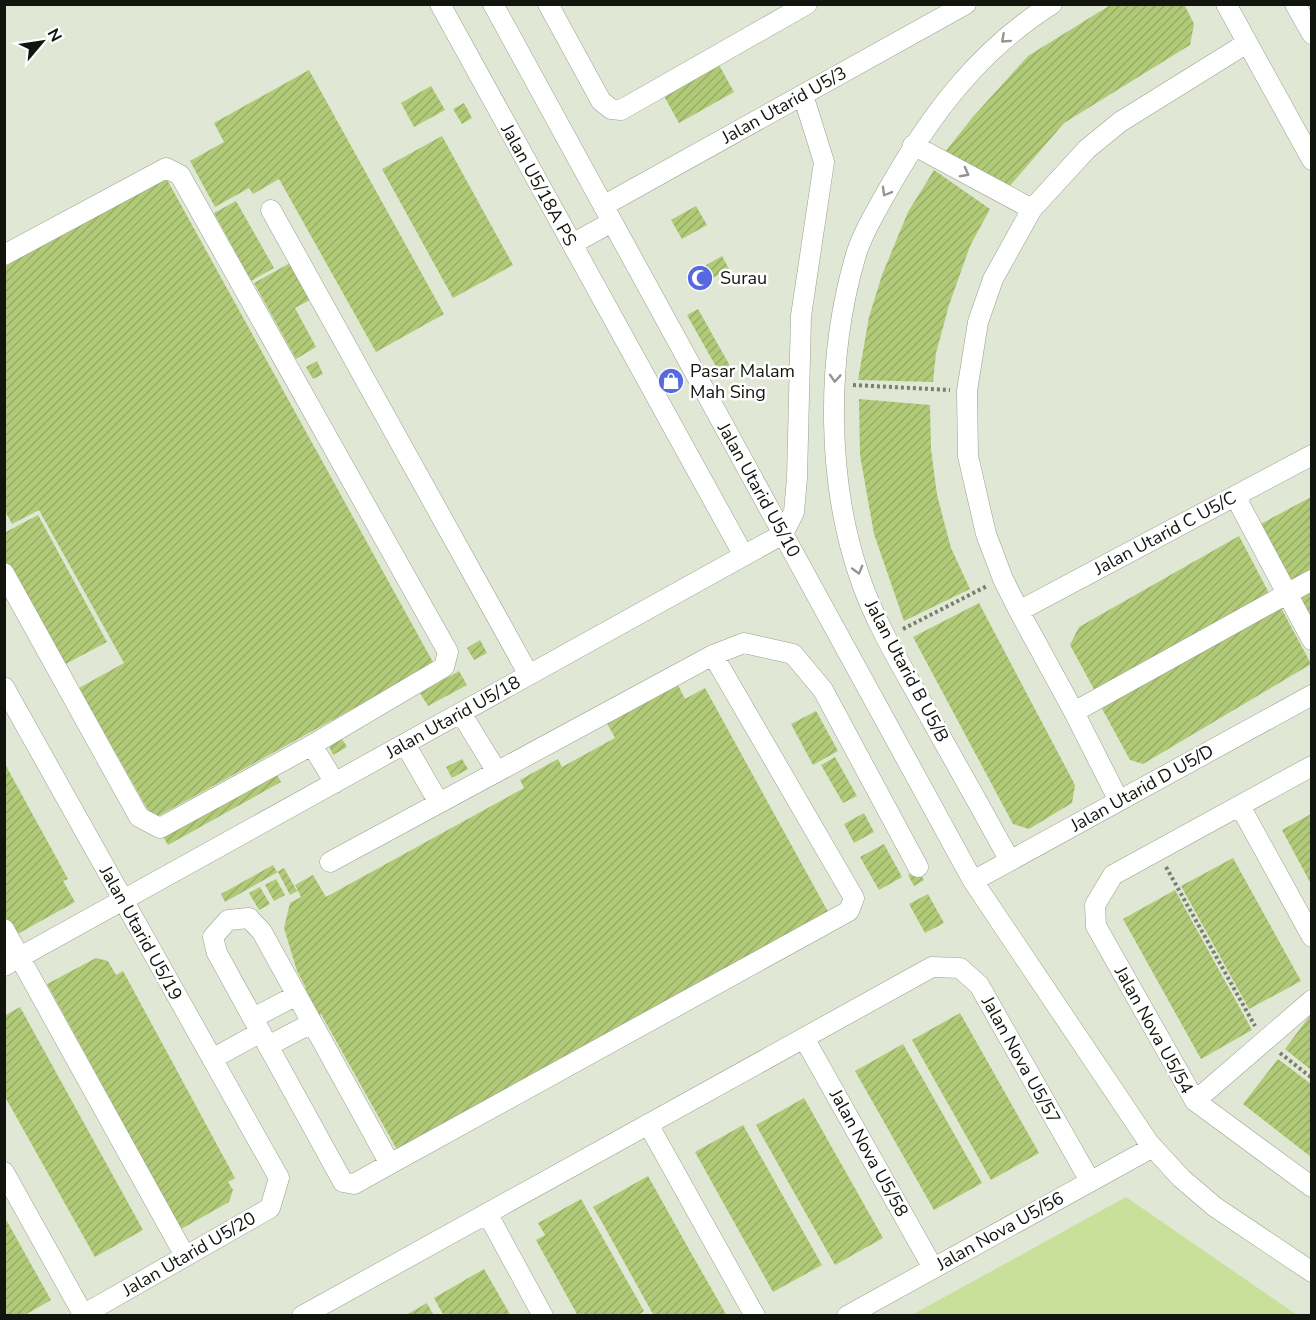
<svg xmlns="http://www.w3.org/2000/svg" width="1316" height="1320" font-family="'Nunito Sans',sans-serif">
	<defs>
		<pattern id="building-hatch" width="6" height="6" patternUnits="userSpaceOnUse" patternTransform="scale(1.5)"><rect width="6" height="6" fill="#b1ca78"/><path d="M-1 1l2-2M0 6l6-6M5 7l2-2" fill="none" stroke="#97ad67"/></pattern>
	</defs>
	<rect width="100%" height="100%" fill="#e0e7d4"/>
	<path fill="#c9e09a" d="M1126,1197L1297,1315H912Z"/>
	<path fill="url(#building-hatch)" d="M1112,4H1184L1194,24L1190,45L1064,123L1002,195L945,152L972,118L1028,56Z
		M719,65L734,92L679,123L664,96Z
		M309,70L444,314L376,352L279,179L253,194L249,188L215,207L190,161L224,142L214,123Z
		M431,86L445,110L414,127L401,103Z
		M464,103L472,118L462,124L453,109Z
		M442,136L513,265L453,298L382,169Z
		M934,170L990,209L970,246L949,305L936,353L933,382L858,380L869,317L882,275L908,212Z
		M165,176L434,664L153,819L79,688L124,663L39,510L12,524L4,509V267Z
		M236,201L274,268L251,281L214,213Z
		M696,206L707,225L682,239L671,220Z
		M722,256L729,269L696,287L689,275Z
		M290,263L310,300L295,308L316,347L296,359L254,283Z
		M698,309L730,366L719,372L687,315Z
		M317,361L323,374L313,379L306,367Z
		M859,399L930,405L931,449L937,495L951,548L970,589L904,621L874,534L860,455Z
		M1311,497V571L1286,585L1255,527Z
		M38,515L107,642L60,667L4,566V533Z
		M1239,536L1269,593L1096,693L1070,645L1079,627Z
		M1311,591V631L1294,600Z
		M979,603L1075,785L1072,803L1029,829L1013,824L913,637Z
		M1279,604L1311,664L1143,764L1130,760L1100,705Z
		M480,640L487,653L474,660L467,648Z
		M459,671L467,685L428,706L420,693Z
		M675,679L685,699L705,688L832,919L400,1155L321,1014L313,1018L298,992L306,988L297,971L284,928L290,903L301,897L295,885L313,875L326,897L524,788L520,780L558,759L562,767L615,738L604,718Z
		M816,711L838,751L813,765L791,724Z
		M342,739L347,747L333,755L329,746Z
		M835,757L857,796L843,803L821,765Z
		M462,759L468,769L452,778L446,767Z
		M5,764L68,879L63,881L75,902L14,936L5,919Z
		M274,769L281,782L168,845L160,832Z
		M864,813L874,832L854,843L844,824Z
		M1311,814V884L1282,830Z
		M884,844L902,877L879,890L860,857Z
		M1233,858L1301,981L1249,1009L1181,886Z
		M273,865L277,872L284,868L297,891L290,895L278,872L225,902L221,894Z
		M918,870L924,880L914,886L908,875Z
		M276,879L285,895L274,901L265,885Z
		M260,887L270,904L259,910L249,893Z
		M1175,890L1252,1030L1201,1059L1123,919Z
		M928,894L944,923L925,933L909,904Z
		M96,958L108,961L116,975L123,971L235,1178L228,1182L233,1190L229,1202L181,1229L47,984Z
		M20,1007L143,1230L95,1257L4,1095V1016Z
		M960,1013L1039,1153L991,1180L912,1040Z
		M1311,1014V1070L1285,1049Z
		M903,1044L982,1183L934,1210L855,1071Z
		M1278,1059L1311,1084V1157L1243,1104Z
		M804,1098L883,1238L835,1265L756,1125Z
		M743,1125L822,1265L773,1292L695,1152Z
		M648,1176L686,1244L727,1316H654L603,1224L593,1207Z
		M581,1199L644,1311L637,1316H578L536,1240L545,1235L538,1223Z
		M4,1216L51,1300L23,1316H4Z
		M484,1269L511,1316H444L434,1298Z
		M427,1303L434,1316H404Z"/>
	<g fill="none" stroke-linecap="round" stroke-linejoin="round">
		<g stroke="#99a08e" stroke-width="21">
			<path id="minor" d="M440,4L744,556
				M493,4L973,881L1149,1143L1181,1178L1215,1207L1312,1272
				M548,4L601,101L611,109L621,110L807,4
				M1226,4L1312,160
				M1295,4L1312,34
				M913,145L1032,209
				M603,206L966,4
				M271,210L529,675
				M572,244L612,222
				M4,255L166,168L180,175L448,652L444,667L312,745L160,828L139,817L4,573
				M1235,496L1312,640
				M783,534L794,512L797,478L801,316L824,162L803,95
				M1019,611L1312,455
				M4,687L279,1178L270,1208L81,1316
				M1074,712L1312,580
				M461,713L497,772
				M405,744L439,803
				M312,745L335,783
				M1312,766L1113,875L1095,905L1096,926L1195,1101L1312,1187
				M1119,801L1074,712L1019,611L1003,579L986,534L968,456L967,391L978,322L993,279L1032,209L1087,149L1120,122L1247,43
				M1240,806L1312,937
				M1010,861C981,808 952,756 922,703C900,663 876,624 861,581C826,482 826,359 855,258C861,236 877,209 889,188C931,114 979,50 1052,4
				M330,862L713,655L744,643L793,654L823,690L918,867
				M973,881L1312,695
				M249,918L262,932L390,1164L354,1184L343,1182L217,953L213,937L228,920Z
				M4,929L185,1256
				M4,966L783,534
				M253,1018L297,995
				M804,1038L933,1268
				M268,1046L312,1023
				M212,1059L261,1032
				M1195,1101L1312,1000
				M648,1124L755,1316
				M390,1164L849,911L854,898L713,655
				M4,1172L83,1314
				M487,1213L543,1316
				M302,1316L932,967L960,968L979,985L1090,1181
				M847,1316L1153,1147"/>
		</g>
		<path stroke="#797e71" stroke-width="4" stroke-dasharray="3 3" stroke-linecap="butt" d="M853,385L950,390
			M903,629L987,586
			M1166,867L1255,1026
			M1280,1053L1312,1078"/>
		<use href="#minor" stroke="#fff" stroke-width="20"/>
	</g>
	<defs><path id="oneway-chevron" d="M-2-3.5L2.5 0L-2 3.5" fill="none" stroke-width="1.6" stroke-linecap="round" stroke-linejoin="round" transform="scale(1.5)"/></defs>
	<g stroke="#949593">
		<use href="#oneway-chevron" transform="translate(1005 39) rotate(138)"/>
		<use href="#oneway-chevron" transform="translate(965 173) rotate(28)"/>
		<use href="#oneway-chevron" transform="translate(886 192) rotate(120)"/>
		<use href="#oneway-chevron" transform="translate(835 378) rotate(94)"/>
		<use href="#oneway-chevron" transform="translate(858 570) rotate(75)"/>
	</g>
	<defs>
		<g id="mosque-disc" transform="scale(1.35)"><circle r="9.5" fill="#5769e0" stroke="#fff"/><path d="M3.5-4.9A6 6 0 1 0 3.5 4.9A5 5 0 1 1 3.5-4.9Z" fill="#fff"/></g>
		<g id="shop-disc" transform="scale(1.35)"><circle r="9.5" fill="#5769e0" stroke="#fff"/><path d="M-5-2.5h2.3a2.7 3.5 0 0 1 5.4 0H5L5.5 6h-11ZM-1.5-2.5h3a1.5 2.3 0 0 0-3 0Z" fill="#fff"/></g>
	</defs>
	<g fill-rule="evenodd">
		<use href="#mosque-disc" x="700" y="278"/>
		<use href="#shop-disc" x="671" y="381"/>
	</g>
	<g text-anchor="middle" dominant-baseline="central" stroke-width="5" stroke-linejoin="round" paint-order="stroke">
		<g font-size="18" fill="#12140e" stroke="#fff">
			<text transform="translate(784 105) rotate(-29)">Jalan Utarid U5/3</text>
			<text transform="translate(539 185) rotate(61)">Jalan U5/18A PS</text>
			<text transform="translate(759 490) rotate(61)">Jalan Utarid U5/10</text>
			<text transform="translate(1165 533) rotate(-28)">Jalan Utarid C U5/C</text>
			<text transform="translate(907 671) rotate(62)">Jalan Utarid B U5/B</text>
			<text transform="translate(453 717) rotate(-29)">Jalan Utarid U5/18</text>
			<text transform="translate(1142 788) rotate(-29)">Jalan Utarid D U5/D</text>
			<text transform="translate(141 933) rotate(61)">Jalan Utarid U5/19</text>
			<text transform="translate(1154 1030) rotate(61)">Jalan Nova U5/54</text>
			<text transform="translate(1021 1060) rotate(61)">Jalan Nova U5/57</text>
			<text transform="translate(869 1153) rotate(61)">Jalan Nova U5/58</text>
			<text transform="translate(1000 1231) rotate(-29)">Jalan Nova U5/56</text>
			<text transform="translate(189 1254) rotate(-30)">Jalan Utarid U5/20</text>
		</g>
		<g font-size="18" fill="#12140e" stroke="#fff" text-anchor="start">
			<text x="720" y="278">Surau</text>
			<text x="690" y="371">Pasar Malam<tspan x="690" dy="21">Mah Sing</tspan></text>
		</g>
	</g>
	<rect width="1316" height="1320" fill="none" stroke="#12140e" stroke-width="12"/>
	<g transform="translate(42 42) rotate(61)" stroke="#ffffff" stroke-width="4.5" paint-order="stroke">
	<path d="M0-4.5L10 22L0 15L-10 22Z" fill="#12140e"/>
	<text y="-9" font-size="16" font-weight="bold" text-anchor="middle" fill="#12140e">N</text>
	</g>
</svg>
